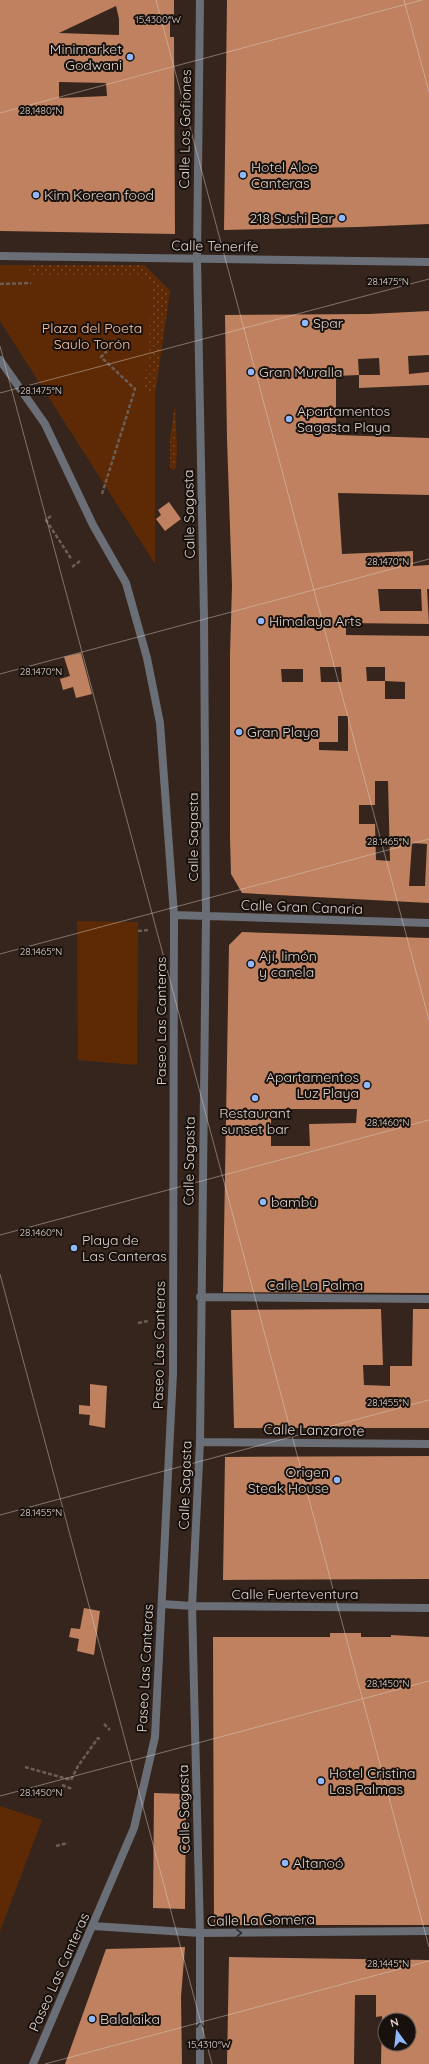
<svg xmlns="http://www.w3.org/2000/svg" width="429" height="2064" font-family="Quicksand,sans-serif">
	<defs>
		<pattern id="garden-dots" width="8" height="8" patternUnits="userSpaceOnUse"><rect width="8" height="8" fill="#5e2a05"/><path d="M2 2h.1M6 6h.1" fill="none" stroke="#754828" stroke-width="1.8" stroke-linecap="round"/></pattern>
	</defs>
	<rect width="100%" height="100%" fill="#35251c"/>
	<path fill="#5e2a05" d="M0,265H144L170,291L155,393V564L0,321Z
		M77,921L138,922L137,1065L78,1060Z
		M0,1806L42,1820L0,1931Z"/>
	<path fill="url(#garden-dots)" d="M27,265H144L170,291L155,393L144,392L153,285L141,277L27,275Z
		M175,405L177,448L176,468L173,470L170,468V439Z"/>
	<path fill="#bf815f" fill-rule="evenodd" d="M0,0H174V16H170V37H174L175,234L0,231ZM116,6L119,19V35L59,33ZM59,82L106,83L107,96L59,98Z
		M227,0H429V224L358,227L224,230Z
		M429,311V355L408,356L409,374L429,372V385L359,388V375L336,376V435L429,438V495L338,493L342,554L413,551V566L429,565V589H427L429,624L346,623V635L429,636V903L242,893L231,874L230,838V654L232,586L227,439L225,315L369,314ZM379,358L380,375H359L358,359ZM378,589H421L422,611H380ZM320,667H341L342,682H321ZM366,667H385V681L405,682V699H385V681H367ZM281,669H303V682H282ZM338,716H348V751L319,750V742H338ZM375,781H388L390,861L376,860L375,824H359V805H375ZM412,843L427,844L425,886H409Z
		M169,502L181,519L165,531L156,519L161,515L158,510Z
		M81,653L92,694L76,698L73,687L63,690L60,679L70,676L64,657Z
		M242,932L429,938V1293L223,1292L229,945ZM271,1109H357L356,1123L309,1124L310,1146H271Z
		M381,1309L383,1365H363L364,1385L390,1386V1366H412L413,1309H429V1428H234L231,1310Z
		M90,1384L107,1386L105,1428L89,1425L90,1415L79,1414V1405L90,1406Z
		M429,1456V1579L223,1580L225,1457Z
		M84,1608L100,1611L94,1655L77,1651L79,1639L69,1637L71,1628L80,1629Z
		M330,1633H361V1637H391V1635L429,1637V1925H214L213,1637H330Z
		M154,1793L186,1794L185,1909L153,1908Z
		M185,1947L181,1997L182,2064H65L106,1949Z
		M229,1957L429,1960V2064H381L382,2016L376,2017V1995H355L354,2064H227ZM385,2020H409V2044H385Z"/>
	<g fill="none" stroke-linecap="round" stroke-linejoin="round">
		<path stroke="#6c5e56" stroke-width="2.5" stroke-dasharray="4 2" stroke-linecap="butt" d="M0,284L31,283
			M102,494L135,389L101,357L107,351
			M51,516L46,520L72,560
			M72,567L80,561
			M138,931L149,930
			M138,1323L148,1321
			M104,1724L110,1730
			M25,1767L71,1780L78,1766L98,1738L101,1741
			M62,1785L72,1789
			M56,1846L68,1843"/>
		<path stroke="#6a6e76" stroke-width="8" d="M0,256L429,262
			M0,360L45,424L93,525L126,583L147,658L160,723L174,915L173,1373L155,1737L134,1828L33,2064
			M174,915L429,923
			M200,1297L429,1299
			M200,1442L429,1444
			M162,1604L192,1606L429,1608
			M93,1926L200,1933L192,1606L200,1442L206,917L204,617L197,258L200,0"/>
		<path stroke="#6a6e76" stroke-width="8" d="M200,2064V1933L429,1931"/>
	</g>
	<defs><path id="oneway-chevron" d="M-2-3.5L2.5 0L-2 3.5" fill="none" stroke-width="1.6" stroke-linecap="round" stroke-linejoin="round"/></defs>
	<g stroke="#302c2c">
		<use href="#oneway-chevron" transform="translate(239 1933) rotate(-1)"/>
		<use href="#oneway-chevron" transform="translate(200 2025) rotate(-90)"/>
	</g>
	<path fill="none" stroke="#dfd4ce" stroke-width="1" stroke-opacity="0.45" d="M156,0L429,1020M404,0L429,92M0,113L422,0M0,346L429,1947M0,393L429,279M0,674L429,559M0,954L429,839M0,1235L429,1120M0,1274L212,2064M0,1515L429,1400M0,1796L429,1681M45,2064L429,1961"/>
	<g fill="#90b8fd" stroke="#17100c" stroke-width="1.5">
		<circle cx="130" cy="57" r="4"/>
		<circle cx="243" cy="175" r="4"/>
		<circle cx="36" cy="195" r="4"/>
		<circle cx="342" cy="218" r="4"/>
		<circle cx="305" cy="323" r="4"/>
		<circle cx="251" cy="372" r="4"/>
		<circle cx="289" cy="419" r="4"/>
		<circle cx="261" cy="621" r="4"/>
		<circle cx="239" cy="732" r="4"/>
		<circle cx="251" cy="964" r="4"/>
		<circle cx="367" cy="1085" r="4"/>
		<circle cx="255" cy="1098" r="4"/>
		<circle cx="263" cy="1202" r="4"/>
		<circle cx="74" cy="1248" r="4"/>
		<circle cx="337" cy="1480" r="4"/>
		<circle cx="321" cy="1781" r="4"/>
		<circle cx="285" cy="1863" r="4"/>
		<circle cx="92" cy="2019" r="4"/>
	</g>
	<g text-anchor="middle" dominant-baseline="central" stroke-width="4" stroke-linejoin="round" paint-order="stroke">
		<g font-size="14" fill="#dfd4ce" stroke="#17100c" text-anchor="start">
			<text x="122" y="49" text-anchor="end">Minimarket<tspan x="122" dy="16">Godwani</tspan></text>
			<text x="251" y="167">Hotel Aloe<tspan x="251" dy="16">Canteras</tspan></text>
			<text x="44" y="195">Kim Korean food</text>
			<text x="334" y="218" text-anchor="end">218 Sushi Bar</text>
			<text x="313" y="323">Spar</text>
			<text x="259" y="372">Gran Muralla</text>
			<text x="297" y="411">Apartamentos<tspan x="297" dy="16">Sagasta Playa</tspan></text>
			<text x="269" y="621">Himalaya Arts</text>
			<text x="247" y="732">Gran Playa</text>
			<text x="259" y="956">Ají, limón<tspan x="259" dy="16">y canela</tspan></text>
			<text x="359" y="1077" text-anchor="end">Apartamentos<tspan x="359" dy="16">Luz Playa</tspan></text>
			<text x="255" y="1113" text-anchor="middle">Restaurant<tspan x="255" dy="16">sunset bar</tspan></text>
			<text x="271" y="1202">bambù</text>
			<text x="82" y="1240">Playa de<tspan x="82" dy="16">Las Canteras</tspan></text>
			<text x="329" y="1472" text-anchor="end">Origen<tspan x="329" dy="16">Steak House</tspan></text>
			<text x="329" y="1773">Hotel Cristina<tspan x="329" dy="16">Las Palmas</tspan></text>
			<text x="293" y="1863">Altanoó</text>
			<text x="100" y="2019">Balalaika</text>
		</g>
		<g font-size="14" fill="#dfd4ce" stroke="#17100c">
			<text transform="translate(185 129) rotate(-89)">Calle Los Gofiones</text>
			<text transform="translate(215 246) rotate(1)">Calle Tenerife</text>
			<text transform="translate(189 514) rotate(-91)">Calle Sagasta</text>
			<text transform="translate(193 837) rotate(-90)">Calle Sagasta</text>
			<text transform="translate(302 907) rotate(2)">Calle Gran Canaria</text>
			<text transform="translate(161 1021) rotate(-90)">Paseo Las Canteras</text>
			<text transform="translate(189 1161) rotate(-89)">Calle Sagasta</text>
			<text x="315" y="1285">Calle La Palma</text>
			<text transform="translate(159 1345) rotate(-89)">Paseo Las Canteras</text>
			<text transform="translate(314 1430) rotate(1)">Calle Lanzarote</text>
			<text transform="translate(185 1485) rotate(-88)">Calle Sagasta</text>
			<text x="295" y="1594">Calle Fuerteventura</text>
			<text transform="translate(145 1668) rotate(-87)">Paseo Las Canteras</text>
			<text transform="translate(184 1809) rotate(-91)">Calle Sagasta</text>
			<text transform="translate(261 1920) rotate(-1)">Calle La Gomera</text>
			<text transform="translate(59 1972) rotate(-66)">Paseo Las Canteras</text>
		</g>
		<g font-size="14" fill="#fac5a8" stroke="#17100c">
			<text x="92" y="328">Plaza del Poeta<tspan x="92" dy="16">Saulo Torón</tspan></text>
		</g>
	</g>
	<g font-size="10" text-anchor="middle" fill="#dfd4ce" stroke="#17100c" stroke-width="4" stroke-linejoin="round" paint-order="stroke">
		<text x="158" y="23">15.4300°W</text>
		<text x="41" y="114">28.1480°N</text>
		<text x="388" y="285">28.1475°N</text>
		<text x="41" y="394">28.1475°N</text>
		<text x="388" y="565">28.1470°N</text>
		<text x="41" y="675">28.1470°N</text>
		<text x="388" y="845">28.1465°N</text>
		<text x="41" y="955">28.1465°N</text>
		<text x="388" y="1126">28.1460°N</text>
		<text x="41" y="1236">28.1460°N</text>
		<text x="388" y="1406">28.1455°N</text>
		<text x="41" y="1516">28.1455°N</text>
		<text x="388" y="1687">28.1450°N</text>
		<text x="41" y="1796">28.1450°N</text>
		<text x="388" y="1967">28.1445°N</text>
		<text x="209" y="2048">15.4310°W</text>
	</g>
	<g transform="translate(397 2032) rotate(345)"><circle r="19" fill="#17100c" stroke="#675e5a"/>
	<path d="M0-3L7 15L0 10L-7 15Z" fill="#90b8fd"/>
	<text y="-6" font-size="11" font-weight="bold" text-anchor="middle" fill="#dfd4ce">N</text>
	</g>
</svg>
